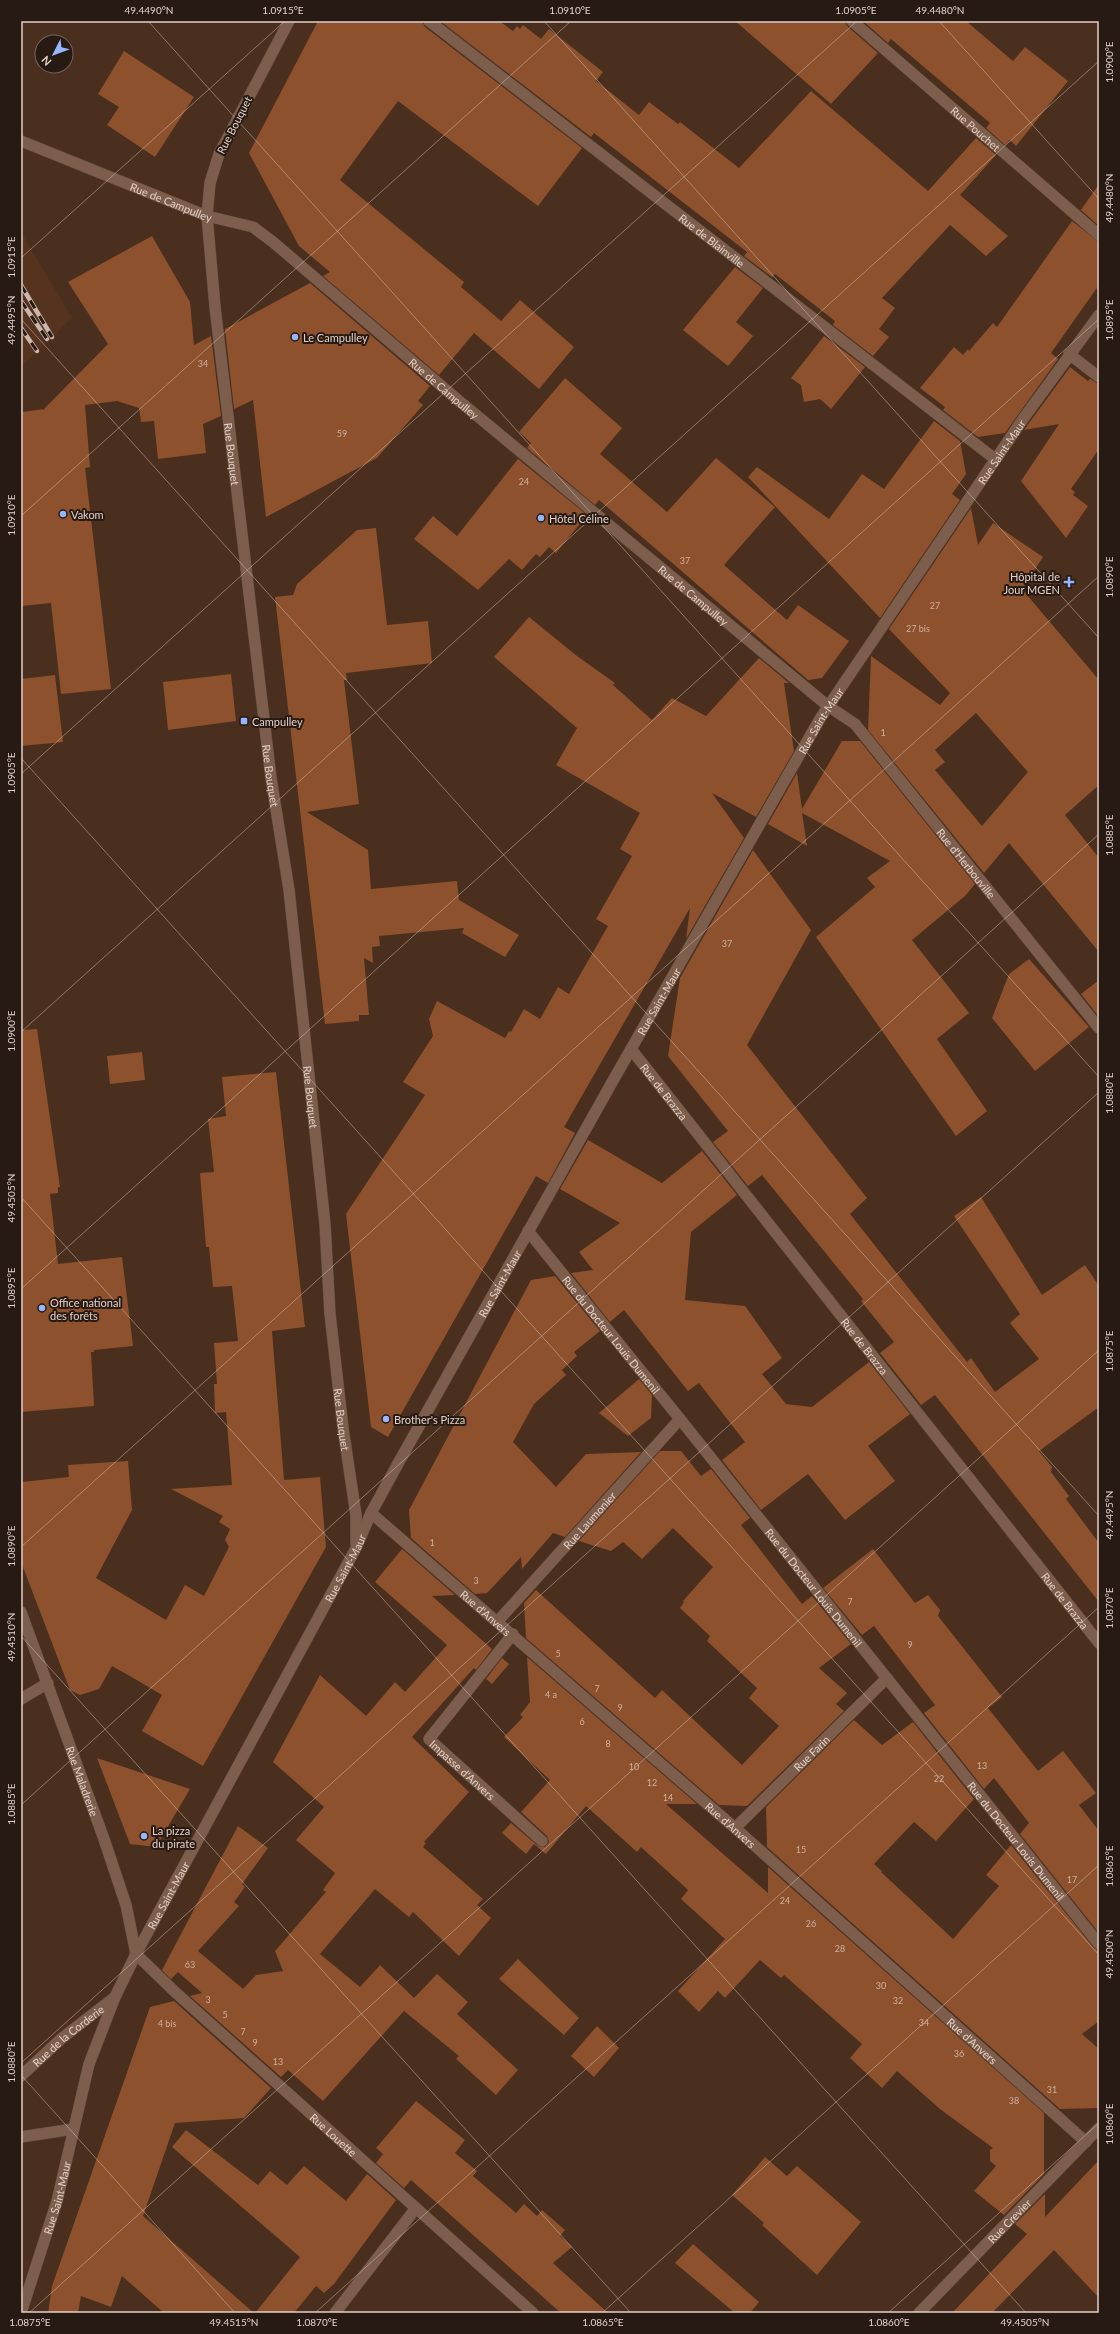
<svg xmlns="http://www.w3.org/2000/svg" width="1120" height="2334" font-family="Lato,sans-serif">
	<rect width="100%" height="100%" fill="#4a2e1e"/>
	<path fill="#56331f" d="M21,232L72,318L21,367Z"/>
	<path fill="#8d512d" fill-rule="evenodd" d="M318,21H422L425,27L582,148L538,206L398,101L340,180L464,282L461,287L501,321L520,300L574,347L539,389L474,333L439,375L323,276L330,272L299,246L249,153Z
		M440,21H499L513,31L517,26L520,29L523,25L541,39L549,29L603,72L596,81L639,115L649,102L678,124L680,122L739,168L811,91L928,191L976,138L996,155L960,195L1008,236L986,256L950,225L882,298L895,308L879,329L889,337L873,356L833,325L835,321L775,274L772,277L744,256L747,252L594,133L591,137Z
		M735,21H845L847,26L878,53L831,104Z
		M863,21H966L1013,61L1025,47L1068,81L1016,146L1010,140L1005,145L986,128L990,123L891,39L888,43Z
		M124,51L194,97L155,157L107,125L119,107L98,94Z
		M1099,184V226L1081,210Z
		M1072,221L1099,242V285L1051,353L1058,359L1005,433L978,437L943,410L945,407L920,388L954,347L963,355L968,349L969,351L993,323L997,327Z
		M152,236L190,302L194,345L211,336L221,416L203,424L206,453L158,459L154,421L141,422L139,408L117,401L85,405L90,467L85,468L111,689L61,694L51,603L21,606V412L45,409L43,410L108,344L68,282Z
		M735,267L763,288L736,322L753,336L728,366L683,330Z
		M310,283L430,386L418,401L423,405L377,458L266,517L253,400L234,409L225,329Z
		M824,336L865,367L831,409L820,399L804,402L801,385L791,378Z
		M1070,367L1088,381L1090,379L1099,384V449L1071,489L1075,492L1073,495L1088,506L1066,538L1021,481L1059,424L1024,430Z
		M565,378L622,428L600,454L667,512L716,458L775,507L724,565L787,620L798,605L849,641L822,678L808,680L599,500L595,505L527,448L531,443L519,432Z
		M934,421L960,441L966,474L952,494L960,500L880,618L748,477L757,467L829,519L862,474L884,489Z
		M518,459L587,515L556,553L549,547L540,557L536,554L522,570L509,559L478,590L414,539L433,516L457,536Z
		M971,508L978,545L993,523L1043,557L1022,589L1099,680V785L1065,815L1099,858V952L1009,843L984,873L868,730L871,656L940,705L950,693L889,629ZM976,713L1028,772L982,826L935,770L945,762L935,750Z
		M376,528L387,625L428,621L432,663L346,673L347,680H344L359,804L307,812L368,850L371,889L457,881L459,900L519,935L505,957L462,933L464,928L379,936L380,946L372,947L373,963L364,958L369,1015H359V1021L325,1024L275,597L293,595L297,584L357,530Z
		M529,617L577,656L615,683L613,685L652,720L672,698L706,716L759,658L789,683H784L794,751L756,817L712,793L744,838L686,939L690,908L564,1127L575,1133L548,1183L536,1176L388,1437L371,1427L346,1214L425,1095L403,1082L433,1036L429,1019L437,1001L505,1038L509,1031L511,1032L524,1009L540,1019L558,987L569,994L608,926L596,919L632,856L620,849L640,813L556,765L577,728L494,657Z
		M231,674L236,721L168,730L163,682Z
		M55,675L63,742L21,746V679Z
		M842,741H860L975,884L965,896L912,940L969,1013L937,1039L987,1111L956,1136L816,937L875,887L867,878L890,861L802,813L807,846L768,824L797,773L802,809Z
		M753,850L811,930L747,1045L867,1198L850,1214L967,1362L971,1358L995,1392L1039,1359L1010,1323L1020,1314L954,1216L981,1197L1042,1295L1085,1265L1099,1286V1407L1039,1451L1052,1467L1051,1472L1069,1496L1066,1499L1099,1543V1602L935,1395L921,1405L880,1353L894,1342L861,1301L863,1299L762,1175L748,1186L713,1142L728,1131L668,1056L680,978Z
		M1029,959L1089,1027L1035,1071L992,1018L1009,974Z
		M1099,980V1017L1081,994Z
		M37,1029L60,1187H58V1193L50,1194L58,1264L122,1257L133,1346L94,1350V1352H91L94,1406L21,1412V1030Z
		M142,1052L145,1080L110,1084L107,1056Z
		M276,1072L305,1327L272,1331L284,1480L320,1477L326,1547L203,1766L142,1731L162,1695L135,1679L112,1666L99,1689L80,1695L70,1690L21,1562V1482L69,1477L68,1465L128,1461L132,1510L96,1578L166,1620L185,1585L204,1596L229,1547L225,1540L230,1529L219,1522L223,1516L171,1489L232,1485L226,1412L215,1413L214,1384H217L214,1343L238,1341L232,1286L213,1287L209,1247H206L200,1173L214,1172L208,1119L226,1116L222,1077Z
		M588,1140L662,1183L702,1151L737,1195L691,1232L685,1300L745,1306L782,1358L762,1374L786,1404L812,1407L869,1362L910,1414L868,1446L895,1481L845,1520L808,1474L761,1510L722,1460L745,1442L699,1383L688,1391L624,1310L610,1322L571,1273L593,1270L579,1252L620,1223L560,1189Z
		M555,1276L600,1331L574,1352L577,1356L562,1370L566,1375L534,1404L513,1442L556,1487L586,1454L641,1452L565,1537L553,1533L522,1569L521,1557L487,1593L475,1594L411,1538L409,1510L531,1280Z
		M639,1379L652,1395L651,1418L628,1436L599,1413Z
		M660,1451H681L701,1476L711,1469L750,1518L741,1525L802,1604L812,1596L851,1644L819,1668L847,1693L836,1704L844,1711L747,1806L719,1805L526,1638L524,1603L536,1590L655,1698L662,1690L742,1765L779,1726L749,1698L757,1688L707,1641L710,1636L680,1608L684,1602L683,1601L713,1567L673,1528L642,1559L623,1542L611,1551L579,1541Z
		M402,1549L455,1595L432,1596L492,1649L476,1670L474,1668L412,1737L469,1792L424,1842L426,1843L423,1847L483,1899L477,1905L491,1918L459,1956L413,1912L409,1917L375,1889L320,1954L360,1987L380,1965L414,1998L437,1974L468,2002L457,2014L518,2070L496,2095L456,2059L459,2056L404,2011L323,2101L288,2070L281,2077L190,1996L202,1993L178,1972L171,1979L162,1970L238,1826L268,1848L242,1884L245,1887L234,1902L239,1906L198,1951L243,1989L256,1975L283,1971L275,1951L326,1892L323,1890L335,1873L296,1840L324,1807L273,1762L320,1675L366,1716L395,1682L405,1692L447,1645L375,1582Z
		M873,1549L915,1603L928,1595L940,1610L938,1616L1002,1697L988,1708L1038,1771L1063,1751L1096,1793L1079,1805L1099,1831V1933L1020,1834L1029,1823L994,1778L984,1789L924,1713L935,1705L874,1626L862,1635L823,1588Z
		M527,1657L697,1804H666L722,1853L768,1893V1867L1044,2113V2174L1004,2215L974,2191L996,2166L990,2161V2150L993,2148L940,2109L897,2071L882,2088L850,2058L862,2044L784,1975L781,1978L760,1960L725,1998L718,1991L699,2012L678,1991L725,1939L681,1899L688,1890L641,1847L637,1852L586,1806L546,1854L534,1844L526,1854L502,1833L511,1823L538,1846L545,1847L549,1842L547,1836L521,1812L550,1780L504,1737L523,1717L520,1715L530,1702Z
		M502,1658L509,1664L492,1684L486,1679Z
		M854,1720L882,1745L913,1722L974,1799L936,1841L914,1822L874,1864L882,1871L881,1872L953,1939L999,1886L986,1875L1011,1845L1094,1948L1099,1951V2021L1082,2034L1099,2049V2108L1060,2109L767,1847L766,1807Z
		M97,1758L190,1789L156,1847L130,1844Z
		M518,1959L579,2018L564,2035L499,1979Z
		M174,2001L271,2088L244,2118L175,2123L143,2216L254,2313H164L122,2276L111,2307L81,2296L78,2313H48L52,2286L150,2007Z
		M597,2026L619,2048L594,2077L571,2056Z
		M416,2101L465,2140L455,2153L477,2171L473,2176L516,2213L524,2204L537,2216L542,2210L565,2230L560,2236L572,2247L553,2263L608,2313H561L411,2180L404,2188L376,2163L383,2154L376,2148Z
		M186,2130L258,2185L270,2171L287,2185L304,2166L346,2201L367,2174L396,2200L334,2284L324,2293L316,2286L294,2313H255L300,2257L172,2147Z
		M765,2157L787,2176L797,2166L861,2222L817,2275L762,2225L764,2223L732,2195Z
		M1099,2160V2298L1054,2250L992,2313H952L1027,2234L1015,2224L1045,2194V2217Z
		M693,2244L759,2302L750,2313H735L675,2263Z"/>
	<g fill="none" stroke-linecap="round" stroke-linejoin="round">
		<g stroke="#614a3c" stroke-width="12">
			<g id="minor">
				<path id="s1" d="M429,21L995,459"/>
				<path id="s2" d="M852,21L1099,235"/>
				<path id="s3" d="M21,141L207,216L253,227L273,242L458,400L828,706L855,724L1099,1028"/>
				<path d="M1069,354L1099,377"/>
				<path id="s4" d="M631,1049L1099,1643"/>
				<path id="s5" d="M528,1231L680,1419L1099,1944"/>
				<path id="s6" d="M371,1513L735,1828L1086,2142"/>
				<path id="s7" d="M21,1612L104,1839L126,1905L136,1954L174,1991L533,2313"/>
				<path id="s8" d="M498,1621L680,1419"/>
				<path id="s9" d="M513,1634L429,1739L542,1841"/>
				<path d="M21,1699L48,1683"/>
				<path id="s10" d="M735,1828L887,1678"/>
				<path d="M335,2313L416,2208"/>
			</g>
		</g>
		<g stroke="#614a3c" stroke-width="12">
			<g id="tertiary">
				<path id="s11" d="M289,21L219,154L210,183L207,216L215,307L271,778L289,890L325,1224L330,1314L343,1428L356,1515V1544"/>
				<path id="s12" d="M21,2076L62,2038L115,1997"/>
				<path d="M21,2137L73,2129"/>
				<path id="s13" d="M21,2313L57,2201L89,2064L115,1997L136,1954L356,1548L371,1513L400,1460L615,1077L821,717L1023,419L1099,315"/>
				<path id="s14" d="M919,2313L1099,2128"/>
			</g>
		</g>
		<use href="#minor" stroke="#7d5e4d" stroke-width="11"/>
		<use href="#tertiary" stroke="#7d5e4d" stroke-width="11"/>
		<g stroke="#cab6ac" stroke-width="4.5">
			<path id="rail" d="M21,285L52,337
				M21,301L47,339
				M21,328L37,351"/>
		</g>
		<use href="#rail" stroke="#271a13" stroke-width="3" stroke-dasharray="9" stroke-linecap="butt"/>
	</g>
	<path fill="none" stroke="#e3d0c7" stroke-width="1" stroke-opacity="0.45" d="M148,21L1099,1077M544,21L1099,638M939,21L1099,199M21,258L285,21M21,319L1099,1516M21,516L571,21M21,758L1099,1955M21,774L857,21M21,1032L1099,61M21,1197L1026,2313M21,1289L1099,319M21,1547L1099,576M21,1636L631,2313M21,1805L1099,834M21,2063L1099,1092M21,2075L235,2313M29,2313L1099,1350M315,2313L1099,1607M602,2313L1099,1865M888,2313L1099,2123"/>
	<g fill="#96b6fd" stroke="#271a13" stroke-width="1.5">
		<circle cx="295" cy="337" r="4"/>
		<circle cx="63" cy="514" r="4"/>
		<circle cx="541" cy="518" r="4"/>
		<path d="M1067 576h4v4h4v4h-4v4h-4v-4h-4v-4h4z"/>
		<rect x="240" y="717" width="8" height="8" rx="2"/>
		<circle cx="42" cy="1308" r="4"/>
		<circle cx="386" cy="1419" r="4"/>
		<circle cx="144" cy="1836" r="4"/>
	</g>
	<g text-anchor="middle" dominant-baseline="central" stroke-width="4" stroke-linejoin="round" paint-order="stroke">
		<g font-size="9" fill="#ceb0a0">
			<text x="203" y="363">34</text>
			<text x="342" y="433">59</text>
			<text x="524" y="481">24</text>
			<text x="685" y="560">37</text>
			<text x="935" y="605">27</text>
			<text x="918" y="628">27 bis</text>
			<text x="883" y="732">1</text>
			<text x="727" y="943">37</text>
			<text x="432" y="1542">1</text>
			<text x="476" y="1580">3</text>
			<text x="850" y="1601">7</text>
			<text x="910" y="1644">9</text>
			<text x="558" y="1653">5</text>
			<text x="597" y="1688">7</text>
			<text x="551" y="1694">4 a</text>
			<text x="620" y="1707">9</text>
			<text x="582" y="1721">6</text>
			<text x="608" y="1743">8</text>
			<text x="982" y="1765">13</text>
			<text x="634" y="1766">10</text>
			<text x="939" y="1778">22</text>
			<text x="652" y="1782">12</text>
			<text x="668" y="1797">14</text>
			<text x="801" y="1849">15</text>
			<text x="1072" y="1879">17</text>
			<text x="785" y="1900">24</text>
			<text x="811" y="1923">26</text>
			<text x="840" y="1948">28</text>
			<text x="190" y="1964">63</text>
			<text x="881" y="1985">30</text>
			<text x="208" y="1999">3</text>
			<text x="898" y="2000">32</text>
			<text x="225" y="2014">5</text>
			<text x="924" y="2022">34</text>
			<text x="167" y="2023">4 bis</text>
			<text x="243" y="2031">7</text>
			<text x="255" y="2042">9</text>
			<text x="959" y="2053">36</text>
			<text x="278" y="2061">13</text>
			<text x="1052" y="2089">31</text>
			<text x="1014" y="2100">38</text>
		</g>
		<g font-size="11" fill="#e3d0c7" stroke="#271a13">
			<text transform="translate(234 125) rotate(-63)">Rue Bouquet</text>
			<text stroke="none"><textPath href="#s2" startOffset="164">Rue Pouchet</textPath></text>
			<text stroke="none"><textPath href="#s3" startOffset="162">Rue de Campulley</textPath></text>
			<text stroke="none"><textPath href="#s1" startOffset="358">Rue de Blainville</textPath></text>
			<text stroke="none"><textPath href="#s3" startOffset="498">Rue de Campulley</textPath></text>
			<text stroke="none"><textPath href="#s13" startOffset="2113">Rue Saint-Maur</textPath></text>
			<text stroke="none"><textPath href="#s11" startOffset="453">Rue Bouquet</textPath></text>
			<text stroke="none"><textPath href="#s3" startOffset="822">Rue de Campulley</textPath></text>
			<text stroke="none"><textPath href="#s13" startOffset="1789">Rue Saint-Maur</textPath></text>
			<text stroke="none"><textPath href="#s11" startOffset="777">Rue Bouquet</textPath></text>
			<text stroke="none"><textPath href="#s3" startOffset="1207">Rue d'Herbouville</textPath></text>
			<text stroke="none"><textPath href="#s13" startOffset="1465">Rue Saint-Maur</textPath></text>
			<text stroke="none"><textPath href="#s4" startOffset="54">Rue de Brazza</textPath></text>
			<text stroke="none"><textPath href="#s11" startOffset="1101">Rue Bouquet</textPath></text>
			<text stroke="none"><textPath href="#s13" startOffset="1141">Rue Saint-Maur</textPath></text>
			<text stroke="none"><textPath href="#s5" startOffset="133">Rue du Docteur Louis Dumenil</textPath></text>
			<text stroke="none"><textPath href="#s4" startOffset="378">Rue de Brazza</textPath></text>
			<text stroke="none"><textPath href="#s11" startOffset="1425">Rue Bouquet</textPath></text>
			<text stroke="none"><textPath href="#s8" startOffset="136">Rue Laumonier</textPath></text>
			<text stroke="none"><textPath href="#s13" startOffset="817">Rue Saint-Maur</textPath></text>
			<text stroke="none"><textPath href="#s5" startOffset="457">Rue du Docteur Louis Dumenil</textPath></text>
			<text stroke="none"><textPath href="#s4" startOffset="702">Rue de Brazza</textPath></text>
			<text stroke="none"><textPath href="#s6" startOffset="152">Rue d'Anvers</textPath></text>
			<text stroke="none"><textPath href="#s10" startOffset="107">Rue Farin</textPath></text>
			<text stroke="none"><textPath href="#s9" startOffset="180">Impasse d'Anvers</textPath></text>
			<text stroke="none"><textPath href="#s7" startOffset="180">Rue Maladrerie</textPath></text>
			<text stroke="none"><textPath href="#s6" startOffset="476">Rue d'Anvers</textPath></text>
			<text stroke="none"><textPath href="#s5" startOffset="781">Rue du Docteur Louis Dumenil</textPath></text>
			<text stroke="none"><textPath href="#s13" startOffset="445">Rue Saint-Maur</textPath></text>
			<text stroke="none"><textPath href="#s12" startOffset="62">Rue de la Corderie</textPath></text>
			<text stroke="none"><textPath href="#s6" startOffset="800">Rue d'Anvers</textPath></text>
			<text stroke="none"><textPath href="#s7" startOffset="629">Rue Louette</textPath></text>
			<text stroke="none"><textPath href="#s13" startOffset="121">Rue Saint-Maur</textPath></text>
			<text stroke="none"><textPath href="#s14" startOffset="129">Rue Crevier</textPath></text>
		</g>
		<g font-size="11" fill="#e3d0c7" stroke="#271a13" text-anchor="start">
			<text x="303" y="337">Le Campulley</text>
			<text x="71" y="514">Vakom</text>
			<text x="549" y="518">Hôtel Céline</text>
			<text x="1060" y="576" text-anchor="end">Hôpital de<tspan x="1060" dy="13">Jour MGEN</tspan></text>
			<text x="252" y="721">Campulley</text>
			<text x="50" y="1302">Office national<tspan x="50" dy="13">des forêts</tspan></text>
			<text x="394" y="1419">Brother's Pizza</text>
			<text x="152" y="1830">La pizza<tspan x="152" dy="13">du pirate</tspan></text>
		</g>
	</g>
	<rect width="1120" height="2334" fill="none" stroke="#271a13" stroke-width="44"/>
	<g transform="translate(54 54) rotate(228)"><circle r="19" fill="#271a13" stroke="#72635b"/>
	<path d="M0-3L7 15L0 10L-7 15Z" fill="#96b6fd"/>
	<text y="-6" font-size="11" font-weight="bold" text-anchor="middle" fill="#e3d0c7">N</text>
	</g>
	<rect x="22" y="22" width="1076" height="2290" fill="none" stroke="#e3d0c7" stroke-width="1.5"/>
	<g font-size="10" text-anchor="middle" fill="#e3d0c7">
		<text x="149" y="14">49.4490°N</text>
		<text x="283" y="14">1.0915°E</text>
		<text x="570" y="14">1.0910°E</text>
		<text x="856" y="14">1.0905°E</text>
		<text x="940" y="14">49.4480°N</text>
		<text transform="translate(1109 62) rotate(-90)" y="4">1.0900°E</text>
		<text transform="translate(1109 198) rotate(-90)" y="4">49.4480°N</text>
		<text transform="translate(11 257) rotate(-90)" y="4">1.0915°E</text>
		<text transform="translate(1109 320) rotate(-90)" y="4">1.0895°E</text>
		<text transform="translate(11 320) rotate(-90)" y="4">49.4495°N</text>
		<text transform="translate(11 515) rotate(-90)" y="4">1.0910°E</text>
		<text transform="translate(1109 577) rotate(-90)" y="4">1.0890°E</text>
		<text transform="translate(11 773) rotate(-90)" y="4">1.0905°E</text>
		<text transform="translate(1109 835) rotate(-90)" y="4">1.0885°E</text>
		<text transform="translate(11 1031) rotate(-90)" y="4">1.0900°E</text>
		<text transform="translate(1109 1093) rotate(-90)" y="4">1.0880°E</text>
		<text transform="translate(11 1198) rotate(-90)" y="4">49.4505°N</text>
		<text transform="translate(11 1288) rotate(-90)" y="4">1.0895°E</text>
		<text transform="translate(1109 1351) rotate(-90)" y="4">1.0875°E</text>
		<text transform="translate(1109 1515) rotate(-90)" y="4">49.4495°N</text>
		<text transform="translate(11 1546) rotate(-90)" y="4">1.0890°E</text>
		<text transform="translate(1109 1608) rotate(-90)" y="4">1.0870°E</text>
		<text transform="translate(11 1637) rotate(-90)" y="4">49.4510°N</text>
		<text transform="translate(11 1804) rotate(-90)" y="4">1.0885°E</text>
		<text transform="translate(1109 1866) rotate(-90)" y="4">1.0865°E</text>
		<text transform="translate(1109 1954) rotate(-90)" y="4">49.4500°N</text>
		<text transform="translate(11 2062) rotate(-90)" y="4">1.0880°E</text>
		<text transform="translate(1109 2124) rotate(-90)" y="4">1.0860°E</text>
		<text x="30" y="2326">1.0875°E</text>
		<text x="234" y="2326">49.4515°N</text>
		<text x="317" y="2326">1.0870°E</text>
		<text x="603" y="2326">1.0865°E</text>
		<text x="889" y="2326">1.0860°E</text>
		<text x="1025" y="2326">49.4505°N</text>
	</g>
</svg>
